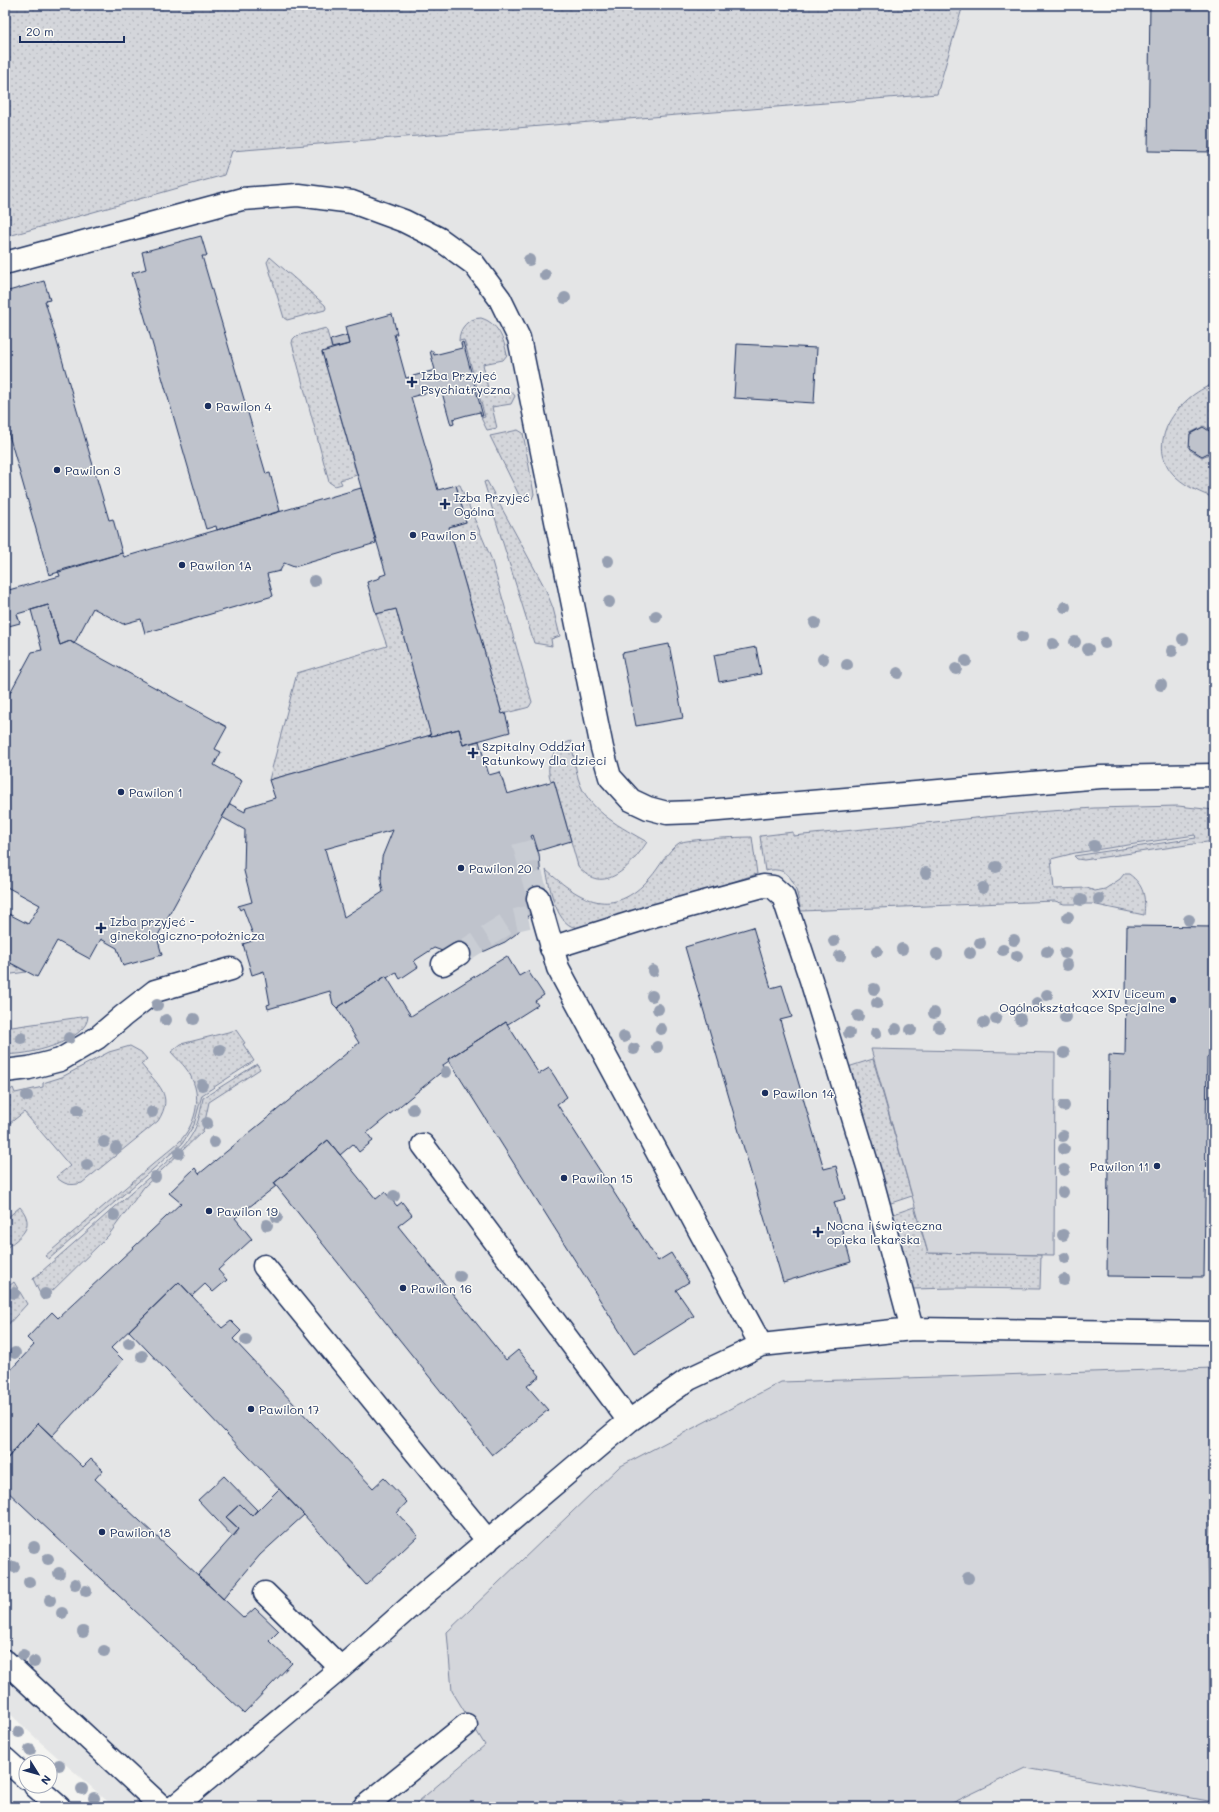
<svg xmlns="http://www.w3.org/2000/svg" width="1219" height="1812" font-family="Mali,sans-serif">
	<defs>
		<pattern id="grass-dots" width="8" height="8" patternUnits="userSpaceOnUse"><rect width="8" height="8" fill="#d4d6db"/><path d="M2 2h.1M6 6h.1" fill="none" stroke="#b5b8be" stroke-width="1.8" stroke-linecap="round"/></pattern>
	</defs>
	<rect width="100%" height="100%" fill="#f4f4f1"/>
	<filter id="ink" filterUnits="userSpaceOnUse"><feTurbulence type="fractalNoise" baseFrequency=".025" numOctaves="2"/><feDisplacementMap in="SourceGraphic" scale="8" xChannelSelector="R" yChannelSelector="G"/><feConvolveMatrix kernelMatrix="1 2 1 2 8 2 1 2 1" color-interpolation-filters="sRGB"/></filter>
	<g filter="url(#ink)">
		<path fill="#e4e5e6" d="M5,5H1214V1807H642L618,1799L608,1807H114L38,1740L5,1709Z"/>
		<path fill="url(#grass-dots)" stroke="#78829c" d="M5,5H963L937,94L232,151L224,175L5,237Z
			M270,257L325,305L326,308L325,310L287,320L284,318L267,262Z
			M481,318C498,323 504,339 507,355L503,360L483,364L489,394C498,393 510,387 515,396L511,404L492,407L497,428L487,430L481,418L485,417L464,340L459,341C459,328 468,318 481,318Z
			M326,328L332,348L322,352L357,475L340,480L342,484L335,486L329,482L292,343L293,339L296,336Z
			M1214,384V433L1204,426L1190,433V450L1202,457L1214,452V498C1201,493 1187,487 1176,477C1142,445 1178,396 1214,384Z
			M518,430L523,433L534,494L532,499L524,501L520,497L490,436Z
			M487,481L545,588L553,608L560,636L551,639L552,646L534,643L484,482Z
			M456,485H460L491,558L532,702L529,707L526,708L502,714L449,527L466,522Z
			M396,609L431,735L269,780L297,673L387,646L376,614Z
			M571,741C574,755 575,770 580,784C592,813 621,827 647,842C632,865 603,898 578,866L554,781H551C544,764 554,747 571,741Z
			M1178,806L1214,810V841L1084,860L1077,859L1074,856L1196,838L1195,835L1075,853L1051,859L1054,889L1087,888L1095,891L1105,889L1120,879L1124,874H1129C1144,885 1146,897 1144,915L1092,904H1064L1055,901L801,911C796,890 794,864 765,871L760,836L793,832V836L1036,812L1094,808Z
			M752,837L757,874L601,924C594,925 587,928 580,928C556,929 550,887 546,870C581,901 612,920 650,878C660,867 667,851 679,843C685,839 741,837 752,837Z
			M5,960L26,972L5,975Z
			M88,1016C88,1041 25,1057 5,1054V1028Z
			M236,1030L245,1043L243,1044L254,1061L202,1095L194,1125L182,1144L49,1259L45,1256L179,1142C195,1125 202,1100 192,1079C188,1068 178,1060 171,1052L181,1044Z
			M130,1046L141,1052L147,1059L141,1064C157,1085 175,1094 158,1121L82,1183C70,1186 65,1185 56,1177L70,1166L24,1112L5,1127V1094L13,1088L15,1093L43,1087V1083L62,1077L109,1052Z
			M873,1059L912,1196L888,1204L848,1067Z
			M257,1064L260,1069L209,1102L203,1131L144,1187L108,1236L43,1300L33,1279L180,1150C196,1133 199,1121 203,1098Z
			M20,1207C37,1227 20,1237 5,1249V1216L7,1218Z
			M914,1207L928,1253L1041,1255L1040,1289L954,1288L912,1289L891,1215Z
			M14,1282L27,1304L5,1328V1289Z"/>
		<path fill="#d4d6db" stroke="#78829c" d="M871,1049L1055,1053L1054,1255L928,1253Z
			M1214,1368V1482L1208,1560L1214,1742V1802L1025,1768L944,1807H642L618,1799L608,1807H412L485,1745L452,1691L447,1632L619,1467L781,1382Z"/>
		<path fill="#bfc3cc" stroke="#1b2f5e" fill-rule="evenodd" d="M1150,5H1214V152L1148,151Z
			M201,236L207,256H202L266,474L270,473L280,511L217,530L216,526L206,529L132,273L146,269L142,252Z
			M44,281L50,300L45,301L109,520L113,519L122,553L49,575L5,421V292Z
			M392,314L397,334H394L406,378L435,370L430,351H433L434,355L462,348L461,343L463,342L483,416H481L480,412L467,415L453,419L454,424L451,425L441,389L411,397L438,490L456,485L466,522L449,527L502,714L505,713L510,732L463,745L459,729L431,736L396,609L376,614L367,582L380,578V576L386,574L322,352L349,344L345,327Z
			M347,335L349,344L332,348L330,340Z
			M737,344L817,348L814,403L734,398Z
			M1203,427L1214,434V450L1202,456L1189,448L1190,434Z
			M361,488L376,543L294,567L284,563L280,571L267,574L273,596L145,633L141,619L123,624L93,608L74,644L70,641L60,645L48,605L17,614L20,623L5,627V591L60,576L58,571L122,553L124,557Z
			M48,605L60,645L70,641L227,727L215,749L221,752L214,765L242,781L157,937L162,955L123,966L117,948L101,939L90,959L57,941L37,977L5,960V912L28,924L40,905L5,886V702L32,652L42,650L31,610Z
			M669,644L683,718L636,726L622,653Z
			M756,647L761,674L719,682L714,655Z
			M459,729L463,745L479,741L489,775L500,772L507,794L554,781L571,841L538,851L533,835L531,836L539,854L541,880L533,909L523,926L516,934L505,942L485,951L470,954L445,952L434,948L414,961L418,967L400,979L396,972L387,978L386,976L337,1008L333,1004L330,991L268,1009L267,1005L270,1004L264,971L252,975L243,944L255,940L243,908L240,910L238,906L252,902L244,871L245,830L222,817L230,804L245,812L246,807L275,798L269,780L431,735V736ZM393,830L382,857L381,881L383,892L344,917L325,849Z
			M1127,926L1214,927V1057H1207L1204,1277L1107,1276L1109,1055L1125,1056Z
			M753,927L771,988L782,985L792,1017L780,1020L824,1169L836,1166L845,1199L834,1202L851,1262L783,1282L685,947Z
			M507,956L519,976L528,971L544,995L535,1001L538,1005L508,1024L506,1022L448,1059L449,1061L443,1065L445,1069L367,1133L373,1141L359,1152L353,1144L340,1155L328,1140L274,1183L276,1186L235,1218L252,1239L218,1270L227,1280L213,1292L205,1284L192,1296L179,1282L111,1348L123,1360L52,1436L38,1423L5,1461V1376L34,1345L27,1338L52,1312L58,1318L181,1203L169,1193L195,1168L199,1174L359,1043L337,1008L386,976L411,1016Z
			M506,1022L539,1074L549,1068L555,1077L567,1097L557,1104L658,1261L671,1253L689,1282L676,1290L694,1316L634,1354L448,1059Z
			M328,1140L376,1199L385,1192L397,1206L402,1202L412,1215L398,1226L506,1360L518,1350L540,1376L527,1386L548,1410L492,1455L274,1183Z
			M179,1282L222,1328L231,1321L241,1331L233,1339L373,1488L384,1478L407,1502L397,1513L418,1536L366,1585L304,1515L129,1331Z
			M38,1423L83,1467L91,1459L103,1470L95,1479L244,1618L255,1608L279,1631L269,1641L292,1663L244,1713L5,1489V1461Z
			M224,1476L257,1510L252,1516L240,1504L226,1517L239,1529L233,1537L198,1500Z
			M279,1489L304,1515L260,1555L223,1599L198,1575L239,1529L226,1517L240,1504L252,1516Z"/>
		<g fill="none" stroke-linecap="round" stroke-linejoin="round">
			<path stroke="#c9cdd4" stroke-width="22" stroke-dasharray="22 11" stroke-linecap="butt" d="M523,842L538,898
				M459,954L511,921L528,917"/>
			<g stroke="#1b2f5e" stroke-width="25">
				<path id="street" d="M5,263L242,199L298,195L352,202L404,221L438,238L474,264L500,299L519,338L602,748L610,777L631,800L648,808L667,813L695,812L1101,777L1214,775
					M538,898L558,968L761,1345
					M551,948L653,916L763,886L773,887L783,896L811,980L870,1173L912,1329
					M443,964L459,954
					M5,1071L29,1068L60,1060L97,1038L123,1016L155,991L231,969
					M423,1145L629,1421
					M264,1266L488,1541
					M265,1593L341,1668
					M5,1661L162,1807
					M174,1807L341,1668L422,1596L629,1421L689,1379L761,1345L912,1329L1214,1333
					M364,1807L466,1725"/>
			</g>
			<g stroke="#1b2f5e" stroke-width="25">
				<path id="secondary" d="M5,1759L26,1778
					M35,1786L59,1807"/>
			</g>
			<use href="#street" stroke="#fdfcf7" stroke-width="22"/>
			<use href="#secondary" stroke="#fdfcf7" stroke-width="22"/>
		</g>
		<g fill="#969fb1">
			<circle cx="529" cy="260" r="6"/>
			<circle cx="545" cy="275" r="6"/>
			<circle cx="565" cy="298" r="6"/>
			<circle cx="608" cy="561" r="6"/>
			<circle cx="314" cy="581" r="6"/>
			<circle cx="609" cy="602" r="6"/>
			<circle cx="1065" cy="607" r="6"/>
			<circle cx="656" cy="616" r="6"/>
			<circle cx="815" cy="623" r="6"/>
			<circle cx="1022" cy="637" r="6"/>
			<circle cx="1183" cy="639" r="6"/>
			<circle cx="1075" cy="642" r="6"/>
			<circle cx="1105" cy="643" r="6"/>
			<circle cx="1053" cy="644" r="6"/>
			<circle cx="1088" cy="649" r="6"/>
			<circle cx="1172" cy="651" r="6"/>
			<circle cx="823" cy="659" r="6"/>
			<circle cx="966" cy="661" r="6"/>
			<circle cx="847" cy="665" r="6"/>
			<circle cx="956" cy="669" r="6"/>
			<circle cx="898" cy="673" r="6"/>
			<circle cx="1161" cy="685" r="6"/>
			<circle cx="1094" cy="846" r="6"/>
			<circle cx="996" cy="867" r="6"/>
			<circle cx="926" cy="873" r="6"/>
			<circle cx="983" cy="888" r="6"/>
			<circle cx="1099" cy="899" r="6"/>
			<circle cx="1081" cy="900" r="6"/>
			<circle cx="1068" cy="917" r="6"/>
			<circle cx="1189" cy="920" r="6"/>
			<circle cx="1014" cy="940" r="6"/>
			<circle cx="834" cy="941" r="6"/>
			<circle cx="980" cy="943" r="6"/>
			<circle cx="902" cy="949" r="6"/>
			<circle cx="1003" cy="950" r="6"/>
			<circle cx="877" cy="951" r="6"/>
			<circle cx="1047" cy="952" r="6"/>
			<circle cx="970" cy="953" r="6"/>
			<circle cx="1065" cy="953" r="6"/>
			<circle cx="937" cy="954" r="6"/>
			<circle cx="840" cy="956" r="6"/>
			<circle cx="1017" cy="956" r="6"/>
			<circle cx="1067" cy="965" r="6"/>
			<circle cx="653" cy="971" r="6"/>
			<circle cx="874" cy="989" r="6"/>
			<circle cx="1047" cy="995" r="6"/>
			<circle cx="652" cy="996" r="6"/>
			<circle cx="877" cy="1003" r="6"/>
			<circle cx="1037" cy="1003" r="6"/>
			<circle cx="157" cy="1005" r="6"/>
			<circle cx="658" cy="1009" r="6"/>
			<circle cx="934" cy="1013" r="6"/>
			<circle cx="858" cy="1016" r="6"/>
			<circle cx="1065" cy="1017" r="6"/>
			<circle cx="194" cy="1019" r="6"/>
			<circle cx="996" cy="1019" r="6"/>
			<circle cx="1020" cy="1019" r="6"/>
			<circle cx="166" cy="1020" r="6"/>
			<circle cx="984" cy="1023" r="6"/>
			<circle cx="939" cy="1027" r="6"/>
			<circle cx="661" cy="1029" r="6"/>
			<circle cx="896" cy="1029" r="6"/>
			<circle cx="911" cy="1030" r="6"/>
			<circle cx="849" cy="1033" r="6"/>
			<circle cx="876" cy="1033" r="6"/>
			<circle cx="624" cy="1037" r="6"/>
			<circle cx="21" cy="1038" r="6"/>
			<circle cx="69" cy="1038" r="6"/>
			<circle cx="657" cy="1047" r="6"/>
			<circle cx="634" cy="1049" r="6"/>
			<circle cx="220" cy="1050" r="6"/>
			<circle cx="1064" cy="1053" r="6"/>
			<circle cx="446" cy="1072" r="6"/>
			<circle cx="202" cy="1085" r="6"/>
			<circle cx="27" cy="1096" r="6"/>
			<circle cx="1064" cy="1106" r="6"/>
			<circle cx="413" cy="1109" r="6"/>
			<circle cx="78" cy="1110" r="6"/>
			<circle cx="152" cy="1112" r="6"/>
			<circle cx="207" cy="1123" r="6"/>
			<circle cx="1063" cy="1136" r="6"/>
			<circle cx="104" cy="1142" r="6"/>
			<circle cx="214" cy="1142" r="6"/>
			<circle cx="116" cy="1148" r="6"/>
			<circle cx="1064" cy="1149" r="6"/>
			<circle cx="179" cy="1153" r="6"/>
			<circle cx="87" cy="1165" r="6"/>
			<circle cx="1064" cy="1170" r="6"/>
			<circle cx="155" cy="1177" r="6"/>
			<circle cx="1063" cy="1192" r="6"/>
			<circle cx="394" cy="1196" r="6"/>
			<circle cx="114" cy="1215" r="6"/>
			<circle cx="277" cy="1217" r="6"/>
			<circle cx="267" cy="1225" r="6"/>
			<circle cx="1063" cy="1235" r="6"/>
			<circle cx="1065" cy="1258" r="6"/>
			<circle cx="460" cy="1276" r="6"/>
			<circle cx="1064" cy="1280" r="6"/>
			<circle cx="14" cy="1293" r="6"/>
			<circle cx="45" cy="1294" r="6"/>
			<circle cx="246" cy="1340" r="6"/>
			<circle cx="129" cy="1343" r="6"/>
			<circle cx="15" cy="1353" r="6"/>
			<circle cx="142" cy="1356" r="6"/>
			<circle cx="34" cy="1547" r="6"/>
			<circle cx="48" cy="1559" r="6"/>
			<circle cx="14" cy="1567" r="6"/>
			<circle cx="59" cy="1573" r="6"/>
			<circle cx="968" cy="1578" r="6"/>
			<circle cx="29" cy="1582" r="6"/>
			<circle cx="75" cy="1584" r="6"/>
			<circle cx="86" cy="1591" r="6"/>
			<circle cx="50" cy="1600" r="6"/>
			<circle cx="62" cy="1613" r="6"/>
			<circle cx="83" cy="1632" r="6"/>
			<circle cx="104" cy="1651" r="6"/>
			<circle cx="23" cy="1655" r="6"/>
			<circle cx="34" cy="1662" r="6"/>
			<circle cx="19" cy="1732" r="6"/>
			<circle cx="30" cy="1750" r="6"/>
			<circle cx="59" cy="1765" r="6"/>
			<circle cx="82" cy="1789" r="6"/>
			<circle cx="94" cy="1798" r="6"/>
		</g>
	</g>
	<g fill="#1b2f5e" stroke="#fdfcf7" stroke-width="1.5">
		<path d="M410 376h4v4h4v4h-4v4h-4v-4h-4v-4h4z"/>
		<circle cx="208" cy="406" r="4"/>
		<circle cx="57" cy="470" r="4"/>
		<path d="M443 498h4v4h4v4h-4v4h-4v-4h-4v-4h4z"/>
		<circle cx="413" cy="535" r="4"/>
		<circle cx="182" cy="565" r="4"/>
		<path d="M471 747h4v4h4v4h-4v4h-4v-4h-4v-4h4z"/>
		<circle cx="121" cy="792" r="4"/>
		<circle cx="461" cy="868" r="4"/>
		<path d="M99 922h4v4h4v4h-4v4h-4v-4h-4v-4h4z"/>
		<circle cx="1173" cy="1000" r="4"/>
		<circle cx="765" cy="1093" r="4"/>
		<circle cx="1157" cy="1166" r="4"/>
		<circle cx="564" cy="1178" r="4"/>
		<circle cx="209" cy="1211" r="4"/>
		<path d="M816 1226h4v4h4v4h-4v4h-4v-4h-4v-4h4z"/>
		<circle cx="403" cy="1288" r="4"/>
		<circle cx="251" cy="1409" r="4"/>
		<circle cx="102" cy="1532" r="4"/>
	</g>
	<g text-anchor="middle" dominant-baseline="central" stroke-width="3" stroke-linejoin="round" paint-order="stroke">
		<g font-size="12" fill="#1b2f5e" stroke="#fdfcf7" text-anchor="start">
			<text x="421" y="375">Izba Przyjęć<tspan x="421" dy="14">Psychiatryczna</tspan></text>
			<text x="216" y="406">Pawilon 4</text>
			<text x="65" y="470">Pawilon 3</text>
			<text x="454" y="497">Izba Przyjęć<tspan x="454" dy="14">Ogólna</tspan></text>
			<text x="421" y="535">Pawilon 5</text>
			<text x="190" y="565">Pawilon 1A</text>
			<text x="482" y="746">Szpitalny Oddział<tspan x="482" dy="14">Ratunkowy dla dzieci</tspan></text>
			<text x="129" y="792">Pawilon 1</text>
			<text x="469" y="868">Pawilon 20</text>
			<text x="110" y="921">Izba przyjęć -<tspan x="110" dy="14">ginekologiczno-położnicza</tspan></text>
			<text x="1165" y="993" text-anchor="end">XXIV Liceum<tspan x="1165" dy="14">Ogólnokształcące Specjalne</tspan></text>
			<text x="773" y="1093">Pawilon 14</text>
			<text x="1149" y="1166" text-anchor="end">Pawilon 11</text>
			<text x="572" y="1178">Pawilon 15</text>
			<text x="217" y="1211">Pawilon 19</text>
			<text x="827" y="1225">Nocna i świąteczna<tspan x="827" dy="14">opieka lekarska</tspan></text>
			<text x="411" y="1288">Pawilon 16</text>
			<text x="259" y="1409">Pawilon 17</text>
			<text x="110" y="1532">Pawilon 18</text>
		</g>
	</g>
	<rect width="1219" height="1812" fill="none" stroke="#fdfcf7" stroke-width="20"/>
	<rect x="10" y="10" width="1199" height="1792" fill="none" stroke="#1b2f5e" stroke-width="1.5" filter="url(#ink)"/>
	<g transform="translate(38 1774) rotate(127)"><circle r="19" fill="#fdfcf7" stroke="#a3aaba"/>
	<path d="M0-3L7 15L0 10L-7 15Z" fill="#1b2f5e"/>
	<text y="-6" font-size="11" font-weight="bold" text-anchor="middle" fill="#1b2f5e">N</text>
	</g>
	<path d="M20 36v6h104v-6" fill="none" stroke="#1b2f5e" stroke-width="2"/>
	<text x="26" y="36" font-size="12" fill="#1b2f5e" stroke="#fdfcf7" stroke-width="3" paint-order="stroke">20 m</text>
</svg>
